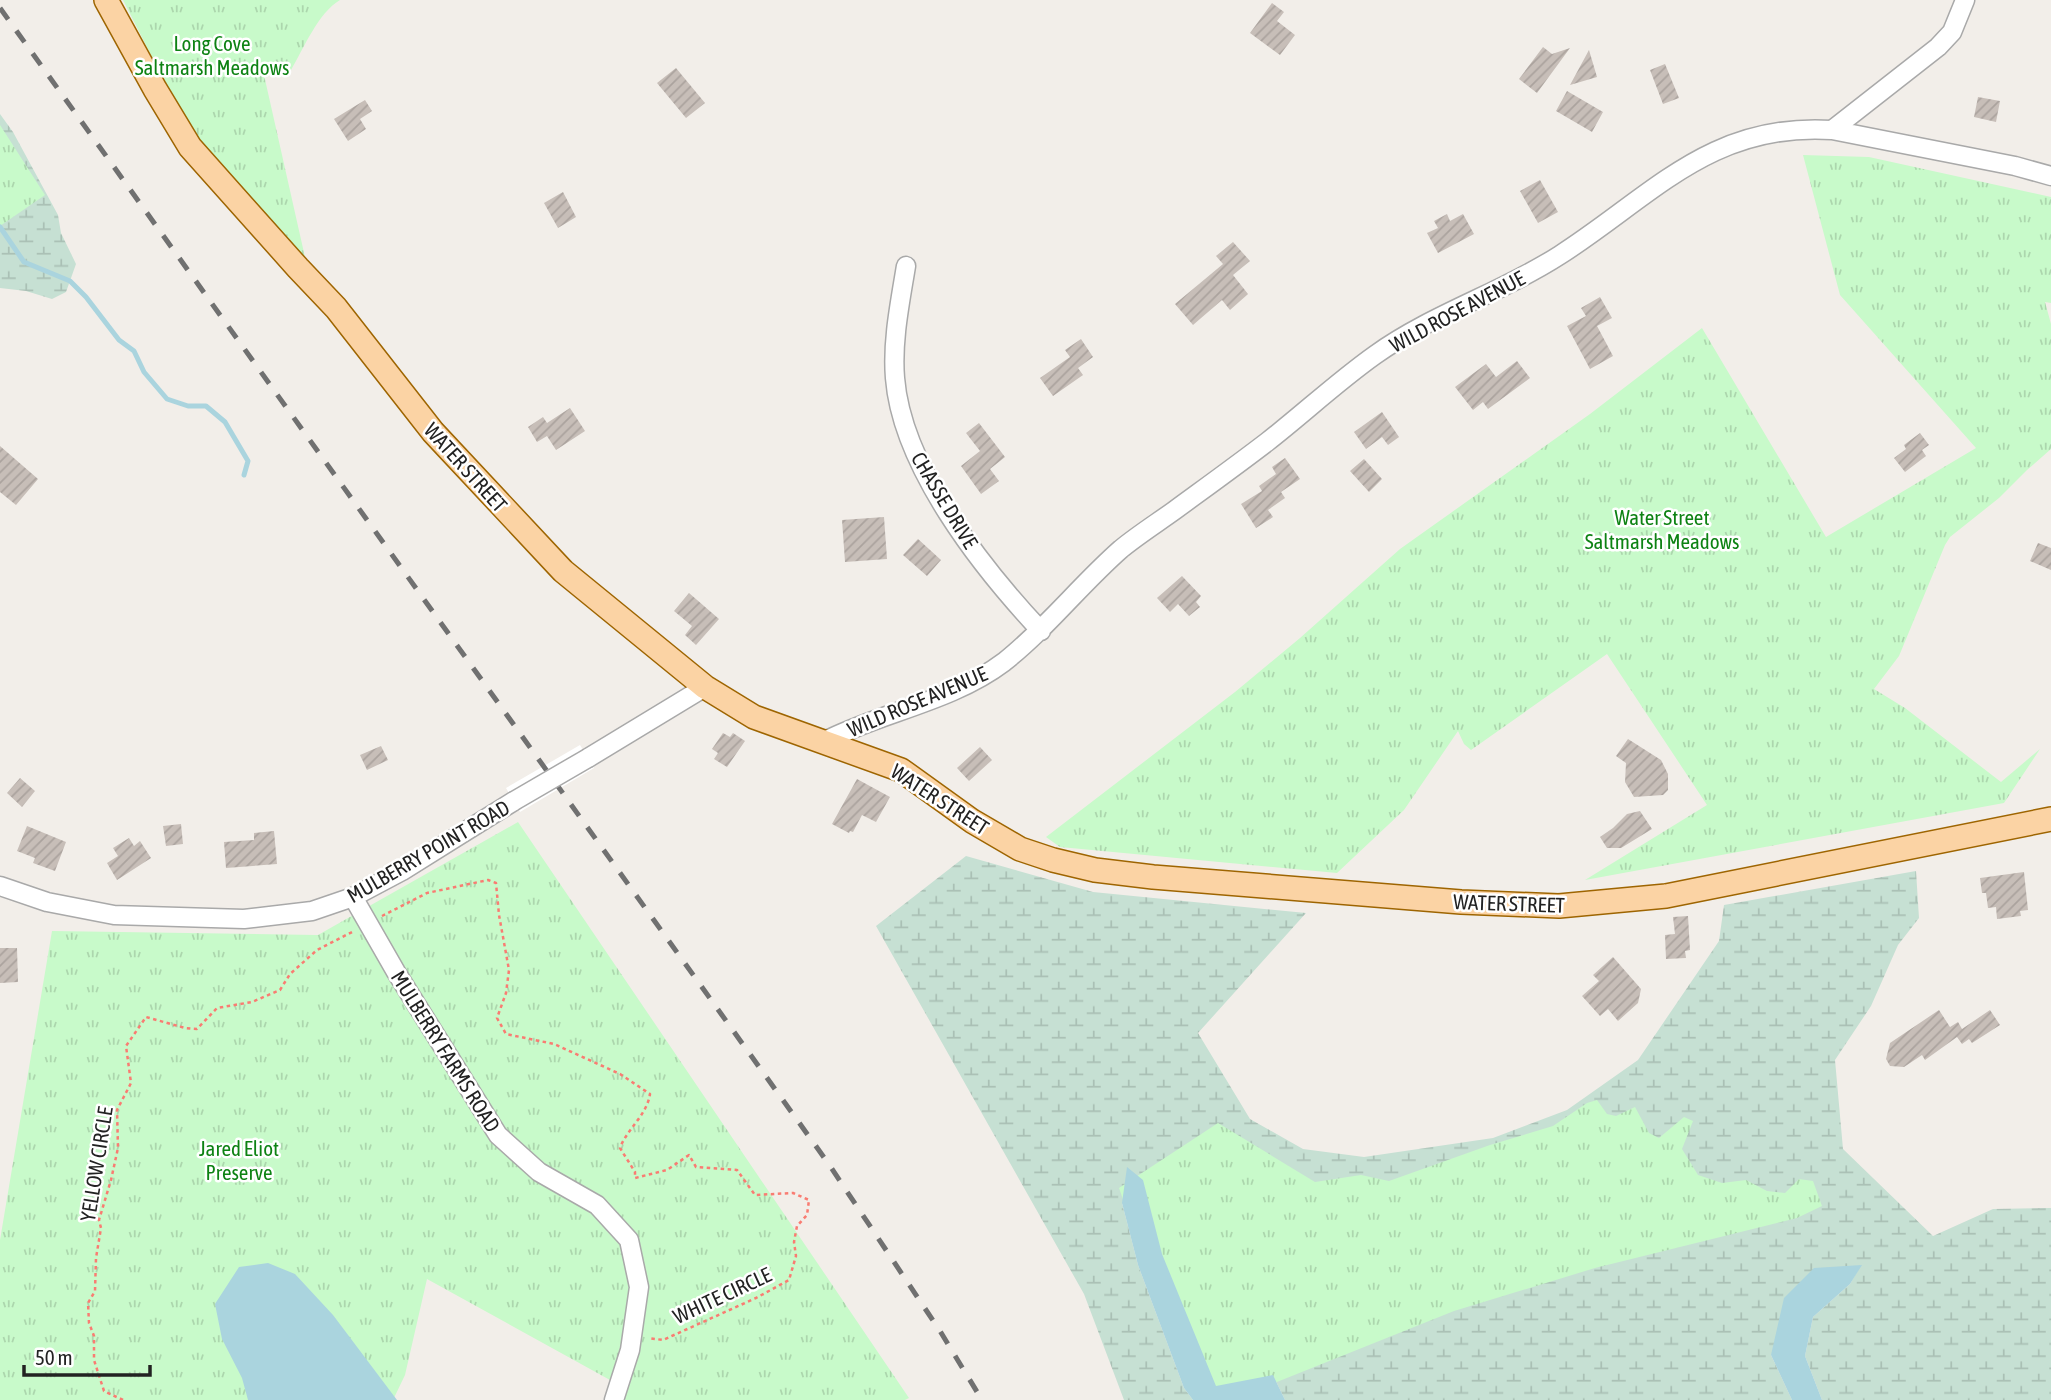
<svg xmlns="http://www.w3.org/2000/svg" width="2051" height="1400" font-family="'Asap Condensed',sans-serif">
	<defs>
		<pattern id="wetland-marsh" width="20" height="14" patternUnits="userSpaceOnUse" patternTransform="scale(1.75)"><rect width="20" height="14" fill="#c6e0d3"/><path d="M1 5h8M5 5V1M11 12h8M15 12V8" fill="none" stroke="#aac0b5"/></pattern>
		<pattern id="park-tufts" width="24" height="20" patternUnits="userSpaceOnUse" patternTransform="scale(1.75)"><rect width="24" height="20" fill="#c8faca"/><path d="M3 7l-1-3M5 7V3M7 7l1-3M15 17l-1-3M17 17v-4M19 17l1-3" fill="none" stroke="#acd6ad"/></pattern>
		<pattern id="building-hatch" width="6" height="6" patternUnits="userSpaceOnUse" patternTransform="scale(1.75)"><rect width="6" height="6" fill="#c7beb8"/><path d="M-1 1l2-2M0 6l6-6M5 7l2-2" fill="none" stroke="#aba39e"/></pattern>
	</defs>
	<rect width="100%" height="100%" fill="#f2eee9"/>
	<path fill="url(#wetland-marsh)" d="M0,114L13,132L58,215L61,233L76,264L66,292L52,299L26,291L0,288Z
		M966,856L1093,892L1306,913L1198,1033L1250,1119L1303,1149L1364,1157L1493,1138L1567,1110L1638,1060L1719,941L1724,905L1916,871L1919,918L1898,945L1871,1006L1835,1060L1843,1149L1933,1236L1993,1209L2051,1208V1400H1822L1805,1356L1813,1317L1850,1284L1861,1265L1771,1355L1792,1400H1285L1273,1375L1122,1203L1138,1265L1184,1388L1193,1400H1124L1084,1294L876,926Z"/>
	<path fill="url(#park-tufts)" d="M123,0H340C318,13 304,48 291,70L264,75L307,266L189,130Z
		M0,125L45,195L0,226Z
		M1803,155L1869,157L2051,197V303L2045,302L2051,324V449L2027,470L1999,498L1950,537L1945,545L1899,656L1874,689L1905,708L2001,782L2040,749L2004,803L1585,880L1707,805L1607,654L1471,750L1464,744L1458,731L1404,810L1337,873L1060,847L1046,837L1235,692L1300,638L1400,549L1590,414L1702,328L1826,537L1976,448L1840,295Z
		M518,822L909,1398L905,1400H605L610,1380L427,1279L405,1375L393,1400H0V1240L52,931L318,935Z
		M1597,1100L1607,1114L1616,1116L1635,1107L1649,1133L1659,1138L1684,1117L1693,1121L1682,1149L1698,1175L1722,1183L1746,1180L1767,1191L1785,1193L1799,1179L1813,1181L1822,1206L1797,1218L1595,1268L1454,1311L1257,1390L1260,1400H1193L1119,1188L1218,1123L1315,1182L1361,1175L1389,1181L1490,1145L1553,1126L1587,1103Z"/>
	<path fill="#aad4de" d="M1127,1167L1143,1180L1162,1254L1216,1386L1273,1375L1285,1400H1193L1184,1388L1138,1265L1122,1203Z
		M268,1263L295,1274L333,1315L397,1400H248L242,1378L222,1339L215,1304L239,1267Z
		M1862,1265L1850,1284L1813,1317L1805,1356L1822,1400H1792L1771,1355L1784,1298L1814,1268Z"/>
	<path fill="#fff" d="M580,745L594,768L520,812L506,788Z"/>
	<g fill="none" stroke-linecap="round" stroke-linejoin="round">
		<path stroke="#aad4de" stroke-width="5" d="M0,227L24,262L70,281L86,297L119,340L134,351L144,372L167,399L188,406H206L225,422L248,461L244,475"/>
	</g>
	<path fill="url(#building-hatch)" d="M1272,3L1284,12L1277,21L1295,35L1280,55L1250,33Z
		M1543,47L1552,54L1570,48L1537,93L1519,79Z
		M1589,50L1597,77L1570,85Z
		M1665,64L1679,98L1663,104L1650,70Z
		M676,68L705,103L686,118L657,83Z
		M1567,91L1603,112L1592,132L1556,111Z
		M1978,97L2000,101L1996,122L1974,117Z
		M365,100L372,111L360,119L366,129L348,141L334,119Z
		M1540,180L1558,212L1538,223L1520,191Z
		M563,192L576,217L558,228L544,203Z
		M1447,214L1450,221L1463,214L1474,234L1438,253L1427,233L1438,228L1434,221Z
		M1233,242L1250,261L1233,275L1248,294L1230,310L1222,300L1193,325L1175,304L1223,264L1216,256Z
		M1600,297L1612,318L1597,326L1613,356L1590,369L1567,326L1586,316L1581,308Z
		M1081,339L1093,357L1078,368L1083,375L1053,396L1040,378L1070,357L1065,350Z
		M1517,361L1530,378L1488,409L1483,402L1473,410L1455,387L1486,364L1496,377Z
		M570,408L585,431L556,450L547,436L537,442L528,427L543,417L547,423Z
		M1382,412L1399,437L1388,445L1382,437L1366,449L1354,432Z
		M979,423L1005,457L990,469L999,481L981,494L961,466L980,451L966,433Z
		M1920,433L1929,445L1922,450L1926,456L1905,472L1894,458L1906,449L1904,445Z
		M0,446L38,479L16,505L0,492Z
		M1285,458L1300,479L1281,492L1285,498L1268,510L1273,517L1256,528L1241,504L1262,491L1259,486L1276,474L1272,467Z
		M1364,459L1382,479L1369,492L1350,471Z
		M884,517L887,559L845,562L842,520Z
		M918,539L941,560L927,576L903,555Z
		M2038,543L2051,548V570L2030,561Z
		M1182,576L1201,596L1196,602L1200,607L1189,616L1178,604L1170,612L1157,598Z
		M689,593L719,619L696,645L685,635L692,626L674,611Z
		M723,733L730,737L733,733L745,741L727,767L714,759L718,753L712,749Z
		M1628,739L1661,760L1668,774V790L1663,795L1634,797L1625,782L1626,763L1616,756Z
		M381,746L388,760L367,770L360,755Z
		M980,747L992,760L969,781L957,768Z
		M20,778L35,791L22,807L7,793Z
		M857,779L890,797L876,822L862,815L853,832L850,831L849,833L832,824Z
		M1640,811L1652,829L1621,848H1607L1600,837L1613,828L1627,814Z
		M181,824L183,844L166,846L163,826Z
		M27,826L66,842L55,871L33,863L35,858L17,851Z
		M274,831L277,864L226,868L224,842L254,840V833Z
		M129,838L134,846L140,841L151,858L117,880L107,863L118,856L113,848Z
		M2024,872L2028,910L2020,911L2021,916L1997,919L1996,907L1988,908L1986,893H1982L1980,878Z
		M1688,916L1690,950L1685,951L1686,958L1666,959L1665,935L1675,934L1673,917Z
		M0,948H17L18,982L0,983Z
		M1613,957L1641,989L1638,1003L1618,1021L1608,1009L1600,1016L1582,996L1599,981L1593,975Z
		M1939,1010L1950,1027L1958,1022L1962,1029L1990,1010L2000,1025L1972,1043L1969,1039L1962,1044L1957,1037L1925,1060L1922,1055L1904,1067L1890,1066L1886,1059L1890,1043Z"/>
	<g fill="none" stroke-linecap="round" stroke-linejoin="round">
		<g stroke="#a9a9a9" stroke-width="21">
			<path id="minor" d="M1832,130L1938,47L1952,32L1965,0
				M906,266C900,303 892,341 895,378C902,467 982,568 1041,631
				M823,742C881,712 951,702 1004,662C1047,628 1080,585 1121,549C1138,535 1157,523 1175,510C1205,488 1237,465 1267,442C1303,414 1337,382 1375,355C1432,314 1501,293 1560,255C1652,196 1711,122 1832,130L2015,166L2051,176
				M588,758L705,687
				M0,886L47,902L114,915L244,919L312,911L353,897L402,871L514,801
				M353,897L396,972L498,1135L539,1172L597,1205L629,1240L639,1287L630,1350L614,1400"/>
		</g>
		<g stroke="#9e6501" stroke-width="26">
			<path id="major" d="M106,0L155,89L190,147L298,268L336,308L433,432L563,571L705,687L754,717L901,770L972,821L1020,849L1053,860L1095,870L1153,877L1461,902L1559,906L1666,896L2051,819"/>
		</g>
		<path stroke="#f97c72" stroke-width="2.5" stroke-dasharray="3.5 3.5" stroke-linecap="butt" d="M382,916L427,893L488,880L496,883L499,915L509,970L506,993L497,1018L506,1034L554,1044L620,1074L650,1094C647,1115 627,1129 620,1148L635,1172V1178L667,1170L689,1155L696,1167L737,1170L755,1195L793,1193L809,1200L807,1215L797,1226L794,1242L796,1256L789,1280L756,1298L663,1340L648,1338
			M123,1400L104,1391L94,1360V1336L89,1323L88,1303L95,1291L96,1258L101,1228L99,1220L111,1180L118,1148L117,1110L131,1083L126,1046L146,1017L185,1028L197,1029L217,1008L252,1002L280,990L290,974L317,950L354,931"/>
		<use href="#minor" stroke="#fff" stroke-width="18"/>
		<use href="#major" stroke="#fbd3a4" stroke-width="23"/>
		<path stroke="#707070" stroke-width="5" stroke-dasharray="14 14" stroke-linecap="butt" d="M0,8L828,1163L940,1331L982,1400"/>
		<g stroke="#a9a9a9" stroke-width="21" stroke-linecap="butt">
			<path id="minor-bridge" d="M514,801L588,758"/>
		</g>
		<use href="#minor-bridge" stroke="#fff" stroke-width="18"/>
	</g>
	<g text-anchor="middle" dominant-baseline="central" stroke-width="5" stroke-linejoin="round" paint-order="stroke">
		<g font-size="21" fill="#0d8213" stroke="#fff">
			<text x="212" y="43">Long Cove<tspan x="212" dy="24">Saltmarsh Meadows</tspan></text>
			<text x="1662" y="517">Water Street<tspan x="1662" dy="24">Saltmarsh Meadows</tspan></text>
			<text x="239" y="1148">Jared Eliot<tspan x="239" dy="24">Preserve</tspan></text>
		</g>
		<g font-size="21" fill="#222" stroke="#fff">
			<text transform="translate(1457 311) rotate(-28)">WILD ROSE AVENUE</text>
			<text transform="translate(466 467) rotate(48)">WATER STREET</text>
			<text transform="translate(945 500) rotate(59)">CHASSE DRIVE</text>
			<text transform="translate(917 701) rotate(-23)">WILD ROSE AVENUE</text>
			<text transform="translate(940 799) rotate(33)">WATER STREET</text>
			<text transform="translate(428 851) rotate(-30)">MULBERRY POINT ROAD</text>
			<text transform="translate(1509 903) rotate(2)">WATER STREET</text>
			<text transform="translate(446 1051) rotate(58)">MULBERRY FARMS ROAD</text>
			<text transform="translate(96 1164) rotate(-81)">YELLOW CIRCLE</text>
			<text transform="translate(722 1295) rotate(-25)">WHITE CIRCLE</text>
		</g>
	</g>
	<path d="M24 1365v10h126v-10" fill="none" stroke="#222222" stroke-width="3.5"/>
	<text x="35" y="1365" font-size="21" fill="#222222" stroke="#ffffff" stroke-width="5" paint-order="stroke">50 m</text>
</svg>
